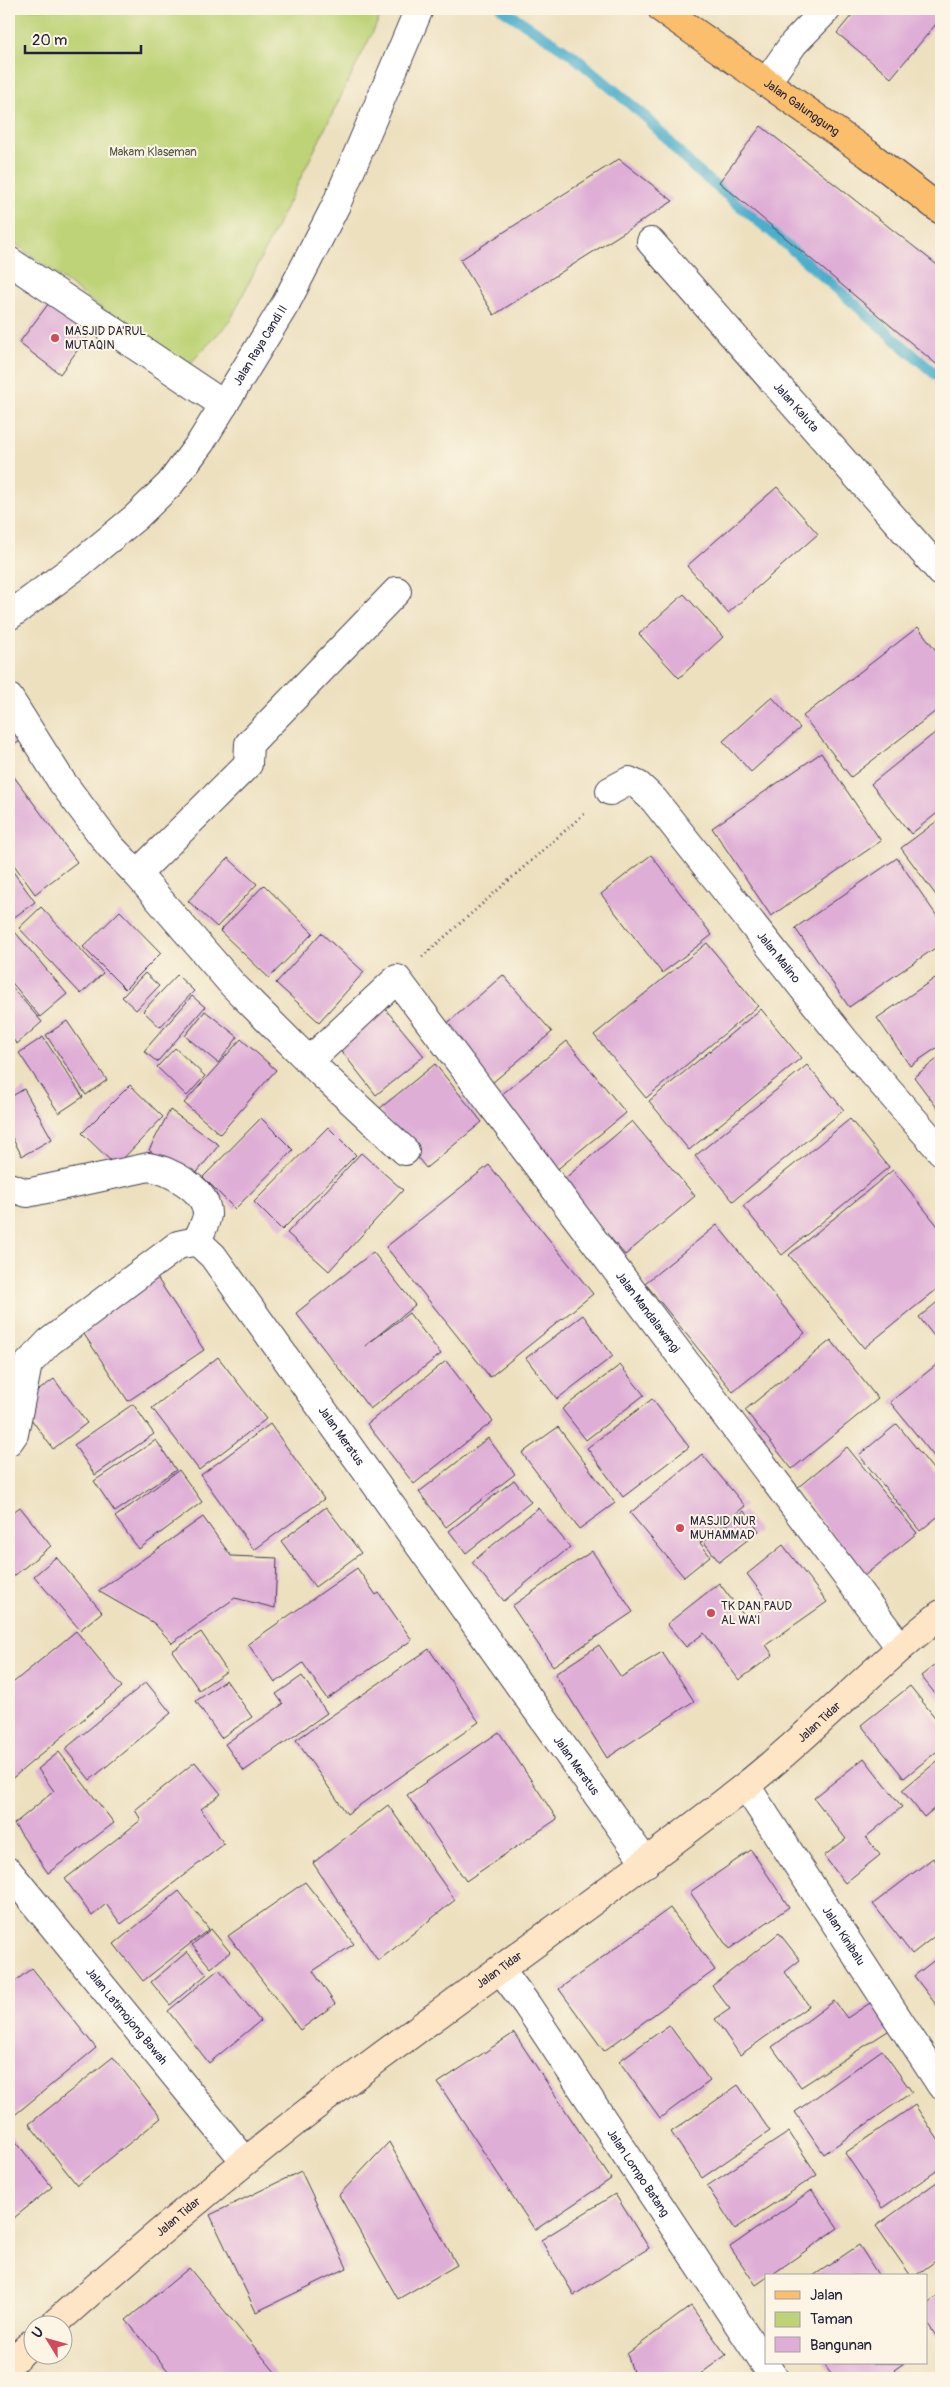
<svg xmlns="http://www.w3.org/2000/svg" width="950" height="2387" font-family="Pangolin,sans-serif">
	<rect width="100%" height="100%" fill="#fcf5e5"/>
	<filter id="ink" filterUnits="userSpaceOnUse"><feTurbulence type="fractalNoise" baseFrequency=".02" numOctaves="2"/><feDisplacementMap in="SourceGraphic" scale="10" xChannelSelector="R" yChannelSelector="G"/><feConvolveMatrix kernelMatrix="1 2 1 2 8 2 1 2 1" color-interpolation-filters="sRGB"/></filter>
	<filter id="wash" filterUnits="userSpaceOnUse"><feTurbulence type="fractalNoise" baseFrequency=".0096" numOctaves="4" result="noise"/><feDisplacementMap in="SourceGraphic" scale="20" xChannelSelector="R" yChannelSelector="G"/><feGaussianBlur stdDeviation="1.12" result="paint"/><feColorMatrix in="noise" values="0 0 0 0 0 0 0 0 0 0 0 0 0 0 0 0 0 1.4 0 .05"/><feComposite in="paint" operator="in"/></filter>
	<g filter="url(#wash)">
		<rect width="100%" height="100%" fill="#ede0bf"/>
		<path fill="#bed377" stroke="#707a59" d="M9,9H384L230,321L184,370L9,239Z"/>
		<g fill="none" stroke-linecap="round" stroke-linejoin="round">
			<path stroke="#4caecb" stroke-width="11" d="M502,9L571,54L647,118L694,168L779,238L941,379"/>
		</g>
		<g id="blocks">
			<path fill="#dfaed7" d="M857,9H941V18L891,78L837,33Z
				M761,126L941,268V368L719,182Z
				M619,159L673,201L494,315L460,260Z
				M49,303L90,333L60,374L19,343Z
				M777,487L818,534L728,613L687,566Z
				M684,594L723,637L679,678L639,634Z
				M918,627L941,657V707L851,777L803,716Z
				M772,697L800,728L751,772L723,741Z
				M9,719L22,740L9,748Z
				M941,728V810L911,834L871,784Z
				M821,753L881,841L771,916L712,828Z
				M9,770L77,862L35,894L9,858Z
				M941,818V902L901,848Z
				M651,855L712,935L662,973L601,894Z
				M228,858L257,884L217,927L188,901Z
				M897,858L941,922V944L849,1007L795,928Z
				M9,866L35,902L9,921Z
				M264,885L313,933L269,978L220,931Z
				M41,907L103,973L81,994L19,928Z
				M120,911L161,953L125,989L83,947Z
				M15,932L67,994L40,1017L9,979V937Z
				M321,933L364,972L319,1022L276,983Z
				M707,943L758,1006L646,1098L594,1035Z
				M145,973L159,986L136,1010L122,997Z
				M941,974V1045L910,1066L877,1018Z
				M177,975L194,991L160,1027L143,1011Z
				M503,975L552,1032L492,1083L443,1027Z
				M9,984L42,1022L17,1044L9,1035Z
				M192,996L205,1007L157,1062L144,1051Z
				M382,1005L424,1056L376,1095L335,1043Z
				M761,1009L801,1058L689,1150L649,1101Z
				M205,1011L238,1037L218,1063L185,1036Z
				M67,1021L107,1080L86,1095L46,1035Z
				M43,1037L83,1097L59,1113L19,1053Z
				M241,1039L276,1070L220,1134L184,1103Z
				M567,1041L626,1113L554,1172L495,1100Z
				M175,1048L205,1076L187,1096L157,1067Z
				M941,1056V1113L914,1077Z
				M435,1064L482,1122L426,1168L379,1109Z
				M807,1065L844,1110L733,1201L695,1156Z
				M130,1085L163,1117L116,1166L82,1133Z
				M24,1089L52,1139L22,1156L9,1132V1098Z
				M170,1110L219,1145L190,1181L149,1150Z
				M261,1118L293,1150L235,1209L203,1177Z
				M850,1119L889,1167L782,1255L743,1206Z
				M632,1121L695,1196L625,1255L562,1181Z
				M328,1127L356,1155L282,1230L254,1202Z
				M361,1153L403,1190L329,1271L287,1233Z
				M489,1165L593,1294L490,1377L386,1247Z
				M893,1170L941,1230V1286L864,1348L789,1255Z
				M717,1225L805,1333L733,1392L645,1283Z
				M373,1252L415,1305L365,1346L409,1313L441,1354L370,1409L296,1313Z
				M154,1273L204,1350L128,1401L78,1325Z
				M941,1299V1345L919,1317Z
				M583,1315L613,1356L557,1399L526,1358Z
				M831,1340L878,1399L792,1469L745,1410Z
				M218,1357L266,1419L199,1470L152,1408Z
				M446,1361L493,1421L414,1484L367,1424Z
				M941,1361V1465L890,1402Z
				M620,1365L644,1395L586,1440L562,1409Z
				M54,1379L87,1423L53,1449L20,1404Z
				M652,1399L689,1447L623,1497L587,1448Z
				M133,1404L154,1434L95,1475L74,1445Z
				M270,1424L324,1499L254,1550L201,1475Z
				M897,1424L941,1479V1514L920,1531L859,1455Z
				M558,1427L615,1503L579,1529L522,1453Z
				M488,1438L515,1474L446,1527L419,1492Z
				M156,1440L176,1470L115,1512L94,1481Z
				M847,1447L917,1533L864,1576L797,1488Z
				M702,1454L745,1506L700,1543L710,1556L684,1577L630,1513Z
				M179,1470L202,1502L139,1549L115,1517Z
				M514,1480L531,1502L466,1553L449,1531Z
				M20,1507L51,1546L9,1580V1515Z
				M326,1507L361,1553L315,1587L281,1541Z
				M538,1508L570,1547L504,1601L472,1562Z
				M744,1511L759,1531L719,1562L704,1542Z
				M203,1517L231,1556L277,1558L275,1608L235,1598L172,1643L154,1623L98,1591Z
				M783,1545L827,1602L766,1645L773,1655L739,1680L704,1633L686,1647L667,1624L719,1583L748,1621L770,1604L747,1574Z
				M592,1551L633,1612L553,1666L512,1606Z
				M56,1557L102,1612L80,1630L34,1576Z
				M357,1568L376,1595L379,1593L412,1640L327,1699L303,1663L275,1683L248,1644Z
				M76,1631L122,1687L9,1781V1686Z
				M201,1632L227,1671L199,1690L172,1651Z
				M599,1645L621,1677L662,1652L694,1701L607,1758L555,1674Z
				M429,1649L479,1722L347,1814L296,1740Z
				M941,1660V1701L921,1676Z
				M302,1676L327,1713L244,1771L225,1744L283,1704L276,1694Z
				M226,1680L252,1717L221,1738L196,1701Z
				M146,1682L171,1713L90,1780L65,1749Z
				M910,1686L941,1725V1748L904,1778L861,1725Z
				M499,1732L557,1819L466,1881L407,1795Z
				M59,1752L114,1823L48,1873L14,1824L54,1791L38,1769Z
				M864,1758L902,1807L866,1837L880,1855L845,1883L824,1856L846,1839L814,1798Z
				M941,1758V1803L924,1817L902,1790Z
				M195,1762L221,1794L201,1809L224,1844L121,1924L106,1904L92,1916L65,1879L141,1820L135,1810Z
				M388,1805L455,1900L378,1961L313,1863Z
				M751,1850L789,1907L729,1949L690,1892Z
				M933,1858L941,1869V1931L912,1954L873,1904Z
				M305,1882L354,1944L313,1971L335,2004L300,2030L228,1936Z
				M179,1891L209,1929L143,1981L114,1944Z
				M670,1908L715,1970L604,2051L559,1989Z
				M211,1929L230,1952L211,1968L192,1945Z
				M779,1933L800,1960L785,1972L809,2006L740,2055L715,2019L730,2009L712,1986Z
				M187,1952L207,1974L170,2005L151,1982Z
				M941,1955V2011L914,1976Z
				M32,1968L96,2048L11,2118L9,2116V1986Z
				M219,1969L260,2021L209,2063L168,2011Z
				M834,2001L847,2018L873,2001L891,2029L801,2087L772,2047Z
				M669,2025L710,2081L660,2118L619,2061Z
				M514,2033L611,2179L535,2230L438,2083Z
				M882,2050L912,2092L824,2154L795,2112Z
				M113,2057L161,2118L77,2185L29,2124Z
				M738,2085L770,2131L702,2178L671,2132Z
				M915,2105L941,2144V2168L882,2208L845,2153Z
				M789,2132L817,2175L735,2229L707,2186Z
				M9,2133L52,2187L9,2222Z
				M389,2142L457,2265L398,2299L339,2195Z
				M301,2171L347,2268L256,2312L210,2215Z
				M941,2179V2257L915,2276H911L876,2226Z
				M812,2190L838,2228L770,2276H766V2278L756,2285L730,2247Z
				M615,2194L649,2248L574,2295L541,2240Z
				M859,2245L879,2276H813Z
				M189,2268L280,2378H174L126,2320Z
				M941,2293V2337L938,2339L926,2321V2304Z
				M691,2306L726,2355L695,2378H635L627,2354Z
				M823,2363H904L894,2370L900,2378H834Z"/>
		</g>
	</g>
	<g filter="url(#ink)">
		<use href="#blocks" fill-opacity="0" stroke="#403e4f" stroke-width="1"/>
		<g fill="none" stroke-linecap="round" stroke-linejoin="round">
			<g stroke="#403e4f" stroke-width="30">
				<g id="street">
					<path d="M766,83L794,43L827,9"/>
					<path id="s1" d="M651,242L941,572"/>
					<path d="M9,261L224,405"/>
					<path id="s2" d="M9,616L79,564L136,517L170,484L201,442L286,303L336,205L419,9"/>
					<path d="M9,698L62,782L110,846L137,874L233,985L321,1073L405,1151"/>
					<path id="s3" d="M610,791L629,781L638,785L654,800L845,1041L941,1151"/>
					<path d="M137,874L248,764L249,744L397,591"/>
					<path id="s4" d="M310,1060L397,979L900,1647"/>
					<path d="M9,1187L27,1193L149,1167C169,1170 208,1190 207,1215C206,1223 200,1233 197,1241"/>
					<path id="s5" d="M9,1441L14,1434L28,1364L49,1342L178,1245L197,1241L213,1256L646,1863"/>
					<path id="s6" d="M746,1786L941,2085"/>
					<path id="s7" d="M9,1872L245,2161"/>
					<path id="s8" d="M501,1970L527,2005L774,2378"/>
				</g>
			</g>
			<g stroke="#403e4f" stroke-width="30">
				<g id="secondary">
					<path id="s9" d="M54,2324C158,2232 264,2143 376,2060C499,1969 624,1881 744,1787C813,1733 872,1668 941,1614"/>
					<path d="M9,2364L32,2343"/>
				</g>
			</g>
			<g stroke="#403e4f" stroke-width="30">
				<g id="primary">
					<path id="s10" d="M662,9L868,154L941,210"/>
				</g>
			</g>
			<path stroke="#403e4f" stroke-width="3" stroke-dasharray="1 4" stroke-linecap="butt" d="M422,957L584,814"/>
			<use href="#street" stroke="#fff" stroke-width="28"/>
			<use href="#secondary" stroke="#fde5c5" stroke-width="28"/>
			<use href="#primary" stroke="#fabe6d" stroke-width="28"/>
		</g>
	</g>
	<g fill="#d1495b" stroke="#fcf5e5" stroke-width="2">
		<circle cx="55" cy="338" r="5"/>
		<circle cx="680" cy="1528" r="5"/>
		<circle cx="711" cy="1613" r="5"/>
	</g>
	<g text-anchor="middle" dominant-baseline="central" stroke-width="4" stroke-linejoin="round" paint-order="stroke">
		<g font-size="12" fill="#22223b" stroke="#fcf5e5">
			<text stroke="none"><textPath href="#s10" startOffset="171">Jalan Galunggung</textPath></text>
			<text stroke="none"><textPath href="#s2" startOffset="374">Jalan Raya Candi II</textPath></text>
			<text stroke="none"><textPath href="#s1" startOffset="220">Jalan Kaluta</textPath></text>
			<text stroke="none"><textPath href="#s3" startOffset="254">Jalan Malino</textPath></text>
			<text stroke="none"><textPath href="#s4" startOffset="536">Jalan Mandalawangi</textPath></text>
			<text stroke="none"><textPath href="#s5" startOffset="534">Jalan Meratus</textPath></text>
			<text stroke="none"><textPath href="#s9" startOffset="974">Jalan Tidar</textPath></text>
			<text stroke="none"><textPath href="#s5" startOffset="939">Jalan Meratus</textPath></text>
			<text stroke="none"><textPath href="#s6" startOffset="179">Jalan Kinibalu</textPath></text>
			<text stroke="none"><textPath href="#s9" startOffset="569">Jalan Tidar</textPath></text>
			<text stroke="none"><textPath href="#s7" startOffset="186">Jalan Latimojong Bawah</textPath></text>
			<text stroke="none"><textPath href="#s8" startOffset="245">Jalan Lompo Batang</textPath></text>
			<text stroke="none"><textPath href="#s9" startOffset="164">Jalan Tidar</textPath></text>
		</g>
		<g font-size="12" fill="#51574d" stroke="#fcf5e5">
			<text x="153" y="152">Makam Klaseman</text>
		</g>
		<g font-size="12" fill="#22223b" stroke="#fcf5e5" text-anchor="start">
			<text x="65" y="331">MASJID DA'RUL<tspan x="65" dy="14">MUTAQIN</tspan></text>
			<text x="690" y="1521">MASJID NUR<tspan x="690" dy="14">MUHAMMAD</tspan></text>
			<text x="721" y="1606">TK DAN PAUD<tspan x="721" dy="14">AL WA'I</tspan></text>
		</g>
	</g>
	<rect width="950" height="2387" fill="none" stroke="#fcf5e5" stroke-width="30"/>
	<rect x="765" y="2274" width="162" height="90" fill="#fcf5e5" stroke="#a5a1a1"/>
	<rect x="775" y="2291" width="25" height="8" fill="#fabe6d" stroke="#a5a1a1"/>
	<text x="810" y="2300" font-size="15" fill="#22223b">Jalan</text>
	<rect x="775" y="2312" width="25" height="15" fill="#bed377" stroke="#a5a1a1"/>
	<text x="810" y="2324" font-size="15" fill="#22223b">Taman</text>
	<rect x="775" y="2337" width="25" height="15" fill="#dfaed7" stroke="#a5a1a1"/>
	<text x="810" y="2350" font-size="15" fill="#22223b">Bangunan</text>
	<g transform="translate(48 2340) rotate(307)"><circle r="24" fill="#fcf5e5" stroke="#a5a1a1"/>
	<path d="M0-4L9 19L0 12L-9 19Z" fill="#d1495b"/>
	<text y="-8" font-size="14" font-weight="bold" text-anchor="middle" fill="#22223b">U</text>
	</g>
	<path d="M25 45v8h116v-8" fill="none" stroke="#22223b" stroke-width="2.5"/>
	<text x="32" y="45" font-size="15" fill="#22223b" stroke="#fcf5e5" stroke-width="4" paint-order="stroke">20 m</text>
</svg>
